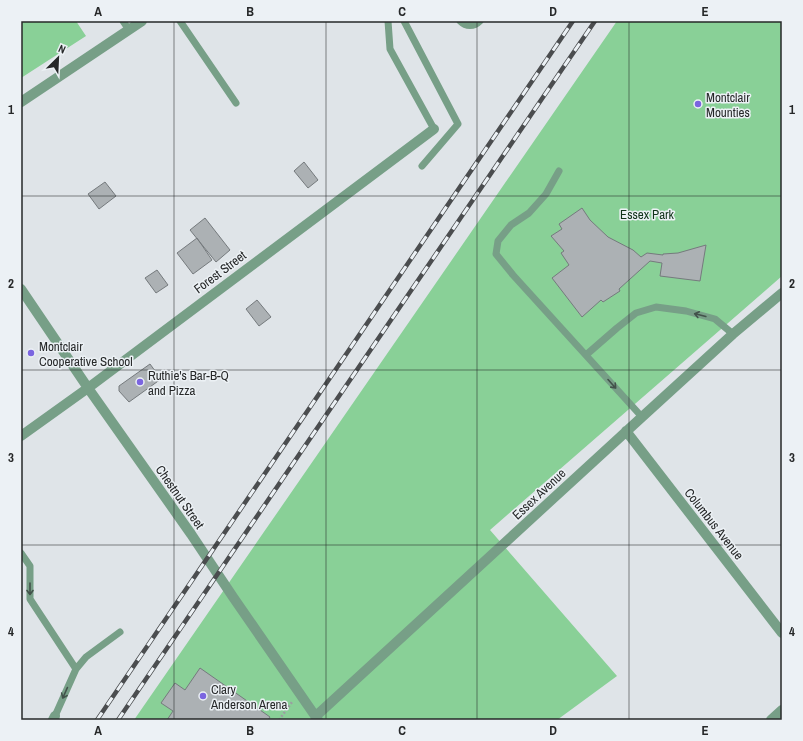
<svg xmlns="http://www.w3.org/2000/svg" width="803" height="741" font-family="'Archivo Narrow',sans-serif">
	<rect width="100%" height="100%" fill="#dfe4e8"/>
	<path fill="#89d097" d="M21,21H76L86,36L21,78Z
		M617,21H782V276L490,530L617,676L557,720H134Z"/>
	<path fill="#acb1b4" stroke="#757a7d" d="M304,162L318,180L308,188L294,171Z
		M105,182L116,196L99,209L88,194Z
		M582,208L590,220L608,237L633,250L641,257L647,253L663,255V254L678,253L706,245L700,281L660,276L662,263L650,261L619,289L620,291L603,302L601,300L582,317L552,278L569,265L561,253L564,251L551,236L562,229L559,224Z
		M205,218L230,250L216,262L190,230Z
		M197,238L212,260L193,274L177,253Z
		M157,270L168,285L156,293L145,278Z
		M257,300L271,317L259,326L246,309Z
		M150,364L161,379L129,402L119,391V386Z
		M200,668L270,717L268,720H167L173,711L161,703L175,683L185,690Z"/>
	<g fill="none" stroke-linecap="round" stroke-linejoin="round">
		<path stroke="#9b9ea1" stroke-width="2.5" stroke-dasharray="2 2" stroke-linecap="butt" d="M279,720L292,702"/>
		<path stroke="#779f87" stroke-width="7" d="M123,21L129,30
			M180,21L236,103
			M388,21L390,49L434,129
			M404,21L458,124L422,166
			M460,21C466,27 474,27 480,21
			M559,171L546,194L529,213L511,225L498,241L496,254L513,275L642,417
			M586,355L617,328L636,313L656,307L686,311L715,319L733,334
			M21,553L30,566V599L76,669
			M55,716L76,669L86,657L120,632"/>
		<path stroke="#779f87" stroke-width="10" d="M21,102L142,21
			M21,289L88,388L191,534L233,597L318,720
			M626,431L782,633
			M21,436L88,388L434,129
			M316,716L642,417L733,334L782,293
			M53,720L55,716
			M771,720L782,710"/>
		<g stroke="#4b4d4f" stroke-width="4.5">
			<path id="rail" d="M97,720L573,21
				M118,720L595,21"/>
		</g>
		<use href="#rail" stroke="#ecf1f5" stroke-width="3" stroke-dasharray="9" stroke-linecap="butt"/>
	</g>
	<defs><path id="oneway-shaft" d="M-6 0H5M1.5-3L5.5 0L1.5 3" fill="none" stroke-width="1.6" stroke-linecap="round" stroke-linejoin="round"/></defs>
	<g stroke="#42524a">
		<use href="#oneway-shaft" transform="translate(700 315) rotate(-166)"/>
		<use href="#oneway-shaft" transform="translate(612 384) rotate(48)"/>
		<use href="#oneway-shaft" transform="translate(30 589) rotate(90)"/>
		<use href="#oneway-shaft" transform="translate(65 693) rotate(114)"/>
	</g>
	<path fill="none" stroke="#262829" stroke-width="1" stroke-opacity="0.55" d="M174,21V720M326,21V720M477,21V720M629,21V720M21,196H782M21,370H782M21,545H782"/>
	<g fill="#7b65e0" stroke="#ecf1f5" stroke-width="1.5">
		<circle cx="698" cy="104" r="4"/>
		<circle cx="31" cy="353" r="4"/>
		<circle cx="140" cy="382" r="4"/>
		<circle cx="203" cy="696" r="4"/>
	</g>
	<g text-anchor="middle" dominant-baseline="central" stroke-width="3" stroke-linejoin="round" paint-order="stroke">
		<g font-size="13" fill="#262829" stroke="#ecf1f5" text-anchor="start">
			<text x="706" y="97">Montclair<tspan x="706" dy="15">Mounties</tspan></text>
			<text x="39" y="346">Montclair<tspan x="39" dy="15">Cooperative School</tspan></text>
			<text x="148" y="375">Ruthie's Bar-B-Q<tspan x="148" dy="15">and Pizza</tspan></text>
			<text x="211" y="689">Clary<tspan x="211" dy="15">Anderson Arena</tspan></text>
		</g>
		<g font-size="13" fill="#11341a" stroke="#ecf1f5">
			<text x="647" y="214">Essex Park</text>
		</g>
		<g font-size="13" fill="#262829" stroke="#ecf1f5">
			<text transform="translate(220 272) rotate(-37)">Forest Street</text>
			<text transform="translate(539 494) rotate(-43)">Essex Avenue</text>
			<text transform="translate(180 497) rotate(55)">Chestnut Street</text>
			<text transform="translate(714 524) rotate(52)">Columbus Avenue</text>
		</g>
	</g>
	<rect width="803" height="741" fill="none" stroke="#ecf1f5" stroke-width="44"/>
	<g transform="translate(58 58) rotate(24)" stroke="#ecf1f5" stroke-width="3" paint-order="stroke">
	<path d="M0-3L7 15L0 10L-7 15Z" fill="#262829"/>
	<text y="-6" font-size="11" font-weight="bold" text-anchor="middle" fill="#262829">N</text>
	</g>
	<rect x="22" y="22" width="759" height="697" fill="none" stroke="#262829" stroke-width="1.5"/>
	<g font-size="13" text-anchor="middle" font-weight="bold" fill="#262829">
		<text x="98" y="16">A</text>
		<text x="250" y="16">B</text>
		<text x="402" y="16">C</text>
		<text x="553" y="16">D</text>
		<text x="705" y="16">E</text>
		<text x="11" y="114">1</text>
		<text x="792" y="114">1</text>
		<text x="11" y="288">2</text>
		<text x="792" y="288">2</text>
		<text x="11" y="462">3</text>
		<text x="792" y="462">3</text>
		<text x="11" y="636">4</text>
		<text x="792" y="636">4</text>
		<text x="98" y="735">A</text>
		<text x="250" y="735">B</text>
		<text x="402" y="735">C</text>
		<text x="553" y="735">D</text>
		<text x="705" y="735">E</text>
	</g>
</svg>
